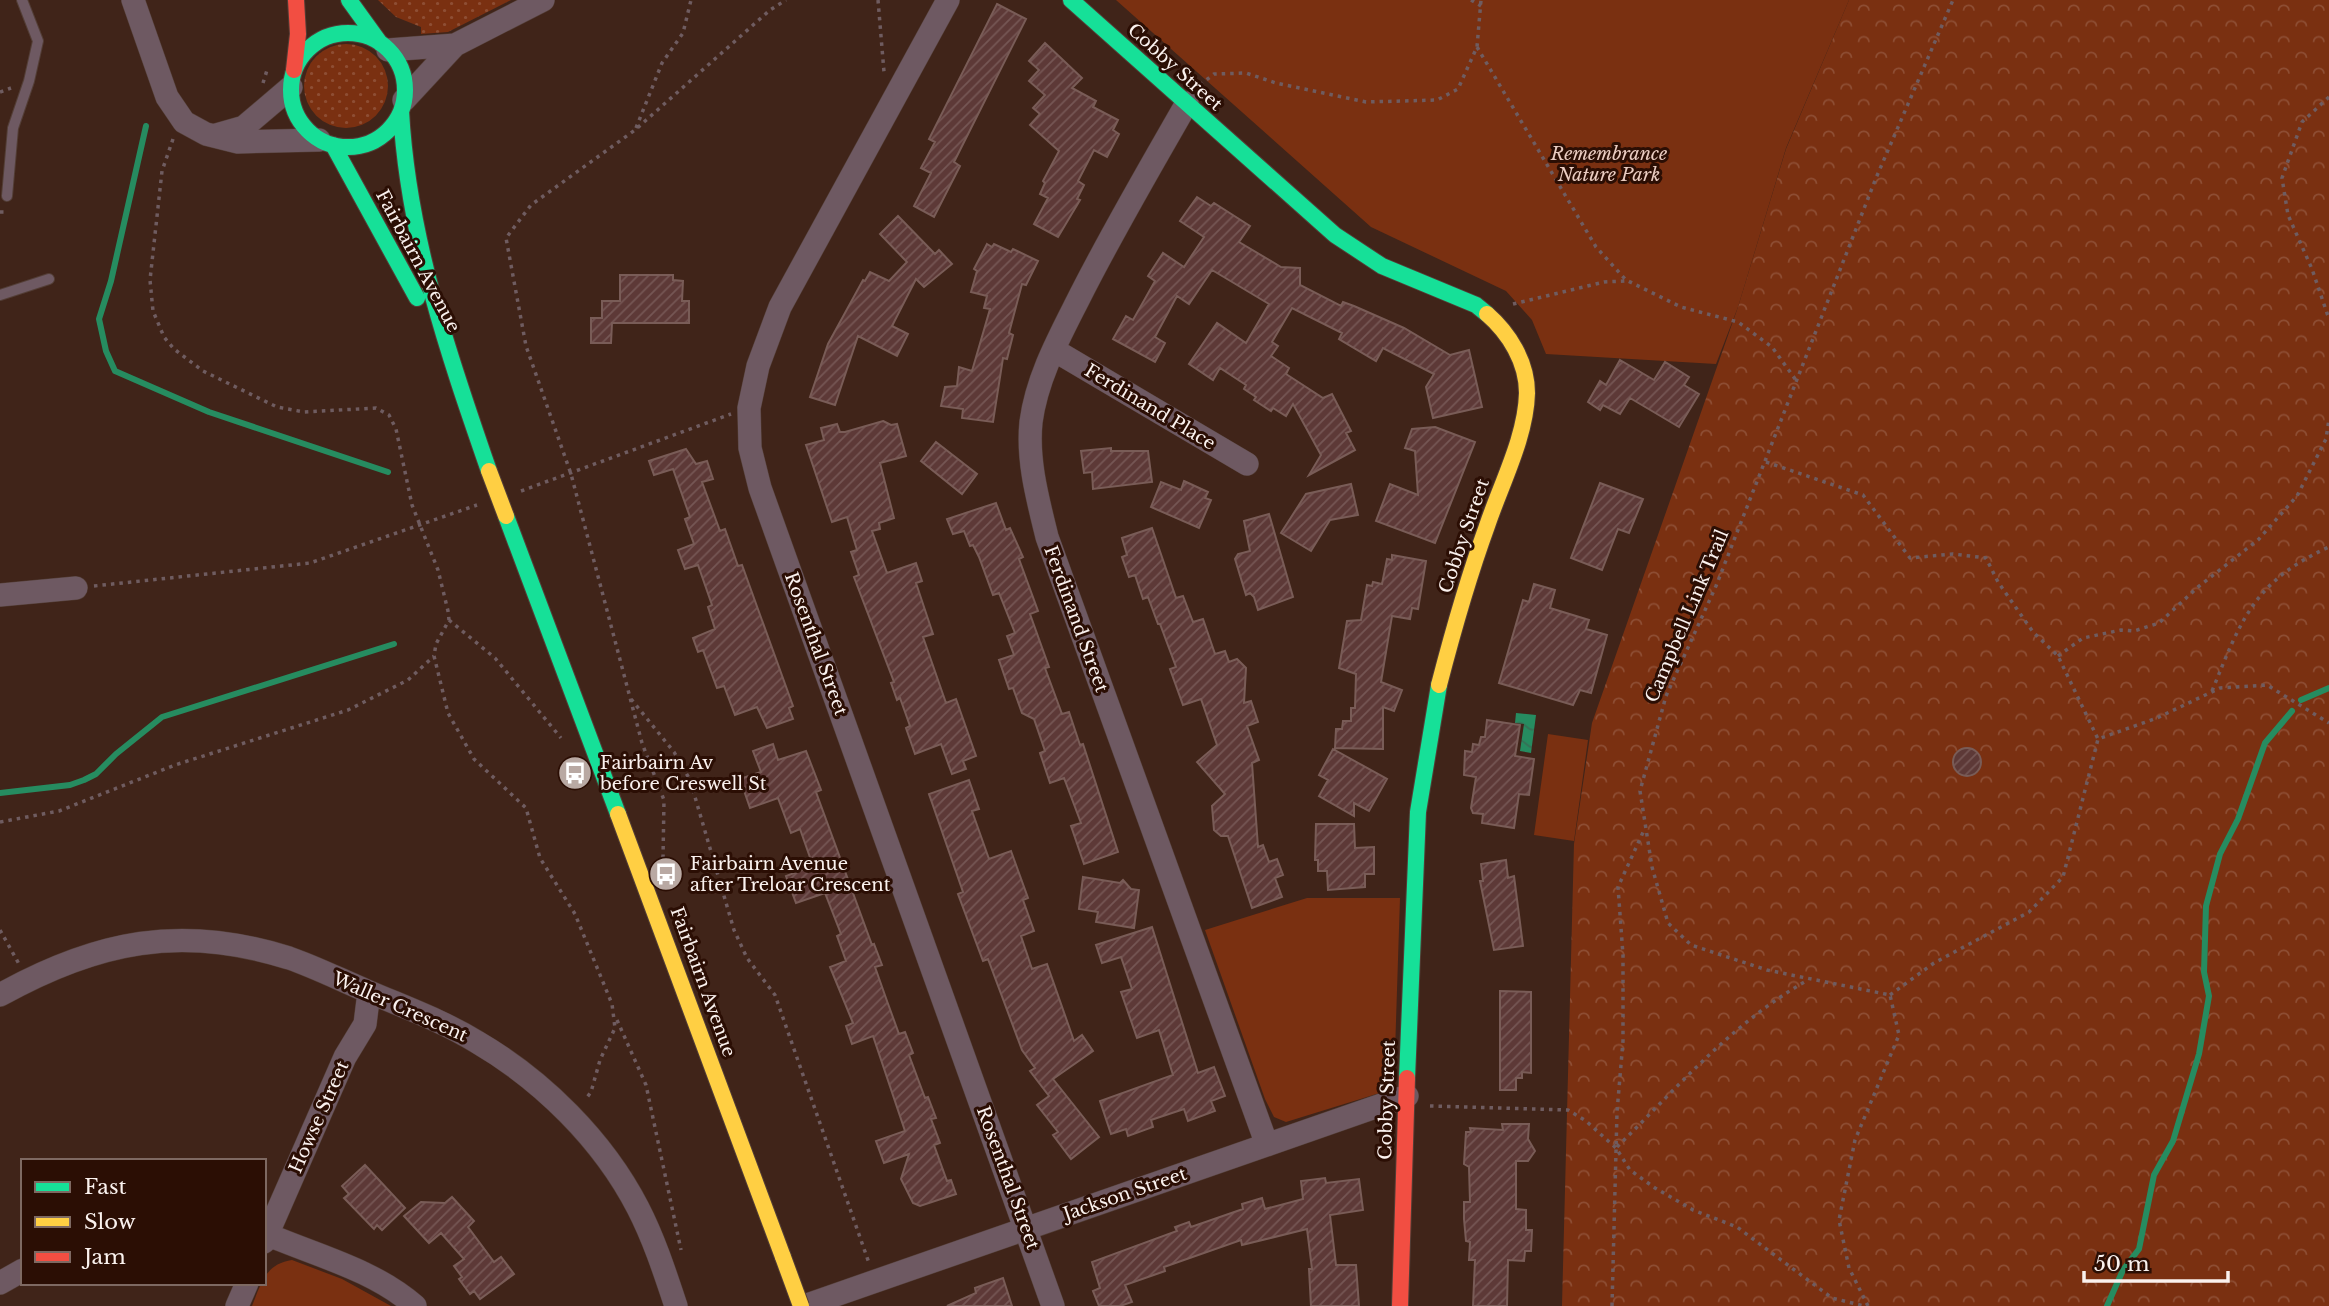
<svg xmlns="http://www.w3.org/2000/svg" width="2329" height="1306" font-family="'Libre Baskerville',serif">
	<defs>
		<pattern id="grass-dots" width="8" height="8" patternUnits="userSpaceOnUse" patternTransform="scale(1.75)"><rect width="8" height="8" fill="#7a3011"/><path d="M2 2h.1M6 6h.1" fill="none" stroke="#8e4e34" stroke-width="1.8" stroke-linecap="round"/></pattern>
		<pattern id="forest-crowns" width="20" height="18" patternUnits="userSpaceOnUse" patternTransform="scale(1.75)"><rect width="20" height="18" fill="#7a3011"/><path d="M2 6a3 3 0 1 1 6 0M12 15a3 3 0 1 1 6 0" fill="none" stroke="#8e4e34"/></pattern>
		<pattern id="water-waves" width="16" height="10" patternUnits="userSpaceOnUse" patternTransform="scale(1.75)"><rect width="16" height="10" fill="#268c60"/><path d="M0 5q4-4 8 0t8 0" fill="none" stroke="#357156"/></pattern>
		<pattern id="building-hatch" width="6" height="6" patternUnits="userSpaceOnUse" patternTransform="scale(1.75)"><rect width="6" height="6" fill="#5d3937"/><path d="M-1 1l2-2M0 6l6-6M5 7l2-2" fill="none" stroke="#755654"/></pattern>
	</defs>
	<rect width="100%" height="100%" fill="#402419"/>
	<path fill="url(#grass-dots)" d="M378,0H511L448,32L421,34V27L396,17Z
		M304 86a42 42 0 1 1 84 0a42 42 0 1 1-84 0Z"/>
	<path fill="url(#forest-crowns)" d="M1849,0H2329V1306H1562L1574,844L1592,723L1738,307L1786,149Z"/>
	<path fill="#7a3011" d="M1116,0H1849L1786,148L1738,307L1716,364L1546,354L1532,320L1506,291L1371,227Z
		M1548,734L1588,740L1574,841L1534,835Z
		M1307,898H1400L1394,1083L1383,1092L1286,1122L1274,1117L1265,1099L1205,930Z
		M292,1260L342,1279L391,1306H252C261,1284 265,1264 292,1260Z"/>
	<path fill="url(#water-waves)" d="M1516,713L1536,715L1531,753L1520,751L1524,724L1515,723Z"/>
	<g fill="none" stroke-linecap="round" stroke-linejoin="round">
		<path stroke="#268c60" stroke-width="6" d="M146,126L111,281L99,319L106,351L115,371L209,412L388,472
			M2301,700L2329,688
			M0,793L70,785L84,780L96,774L116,754L162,717L394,644
			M2107,1306L2123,1270L2139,1249L2154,1175L2173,1141L2199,1054L2209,996L2204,972L2206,906L2220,854L2238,819L2265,743L2292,711"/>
	</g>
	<path fill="url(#building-hatch)" stroke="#795c57" stroke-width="2" d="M997,4L1026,19L954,162L960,166L934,217L914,206L931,173L921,168L935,142L929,139Z
		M1045,43L1082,78L1072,88L1096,101L1093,107L1118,120L1113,130L1119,134L1107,157L1094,150L1078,181L1084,185L1077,199L1080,200L1058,237L1034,224L1048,198L1040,194L1045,183L1043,181L1059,151L1030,125L1040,114L1033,108L1045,95L1029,81L1039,70L1029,61Z
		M1197,197L1211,206L1214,203L1250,226L1239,242L1281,267L1300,268V285L1341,306L1343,302L1354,306L1404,328L1450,355L1469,350L1482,407L1433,418L1426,387L1434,374L1383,348L1376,361L1339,339L1342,333L1292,308L1272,342L1278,346L1271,356L1289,368L1286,374L1323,398L1332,394L1351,431L1346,433L1355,450L1309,475L1321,455L1293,404L1286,416L1273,408L1271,411L1254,400L1256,397L1244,389L1246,385L1220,368L1213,380L1189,364L1217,323L1246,343L1269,304L1212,270L1189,304L1177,296L1155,337L1165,343L1155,362L1113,339L1126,316L1133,320L1155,281L1148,276L1163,253L1184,267L1204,237L1180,221Z
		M898,216L935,254L939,250L952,264L924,287L916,279L892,326L908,334L897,356L858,336L835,405L810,397L828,344L863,280L865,281L870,272L889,281L907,262L880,234Z
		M987,244L992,247L994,244L1011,252L1013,249L1038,261L1026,285L1022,284L1009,333L1013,335L1007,359L1003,358L993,422L962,418L963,409L941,406L945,387L957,386L959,367L972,371L990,309L984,308L987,296L971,292L977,271L974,269Z
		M620,275H673V280L683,281L682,301H689V323H612L611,343H591V318H602V301H620Z
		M1620,360L1654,380L1665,362L1689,377L1684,385L1699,394L1679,427L1630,398L1620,414L1603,405L1600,410L1588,402L1600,381L1606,385Z
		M883,421L891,425L897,424L906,456L880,463L894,518L879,523L880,529L872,531L887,573L916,563L922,581L916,583L933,634L923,637L946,703L956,699L976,756L963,761L966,769L952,774L941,744L915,754L906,728L910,726L900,698L897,700L891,683L894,682L854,577L859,575L851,552L857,550L847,517L832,522L806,445L824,440L821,428L837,424L840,432H845Z
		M1435,427L1475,442L1435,543L1376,521L1390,484L1418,495L1415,451L1405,448L1412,429Z
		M936,442L977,474L962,494L921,461Z
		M1111,448V451H1148L1152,482L1093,489L1092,472L1084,473L1081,451Z
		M686,449L696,464L707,461L713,479L702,482L720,531L725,529L738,566L742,565L793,706L789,708L793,719L767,728L757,707L735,715L724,686L717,688L703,650L698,652L693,638L715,629L708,607L712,605L698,565L685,569L678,550L694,544L685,519L690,517L673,469L654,475L649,461Z
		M1184,481L1208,492L1205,498L1211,500L1199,528L1151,507L1161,482L1181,490Z
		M1600,483L1643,499L1629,533L1618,529L1602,570L1571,558Z
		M1351,484L1358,515L1330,520L1311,551L1281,533L1306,494Z
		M996,503L1006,530L1010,528L1023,557L1019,559L1038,611L1030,614L1049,667L1045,668L1062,714L1069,712L1080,745L1083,744L1118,852L1084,864L1071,826L1081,823L1064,778L1050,783L1040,753L1045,751L1034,719L1022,713L1013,688L1009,689L999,660L1014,655L1007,636L1015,633L999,593L993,595L979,557L973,545L970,546L964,531L953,534L947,519Z
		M1269,514L1293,597L1258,610L1254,597L1250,593L1246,595L1235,559L1238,554L1250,551L1244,521Z
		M1152,528L1176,598L1183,596L1193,622L1203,619L1215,654L1225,651L1229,662L1237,659L1246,668L1244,703L1251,701L1258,722L1247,726L1259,760L1252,763L1258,847L1263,845L1269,862L1277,859L1283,875L1275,878L1282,897L1252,908L1228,836H1221L1214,830L1212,806L1225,794L1197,762L1217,745L1201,699L1183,705L1170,669L1176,667L1160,624H1158L1148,597L1143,599L1135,575L1129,577L1122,557L1127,555L1122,538Z
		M1392,555L1426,561L1418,609L1412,608L1410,619L1392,616L1381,682L1402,690L1394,711L1383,707V749L1335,748L1336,729H1342L1343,721H1351V708H1355L1356,674L1339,668L1347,621L1361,620L1367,585L1372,586L1373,582L1382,584L1387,559L1392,560Z
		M1534,584L1555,590L1550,608L1589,620L1586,629L1607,635L1591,693L1580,690L1573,705L1499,683L1523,600L1529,602Z
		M1487,720L1520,725L1515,756L1534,759L1529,795L1519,794L1514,828L1482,823L1483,814L1473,813L1471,808L1476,777L1464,775L1465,751L1472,752L1473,744L1479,745L1481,737H1485Z
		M773,744L778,760L806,751L821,790L816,792L872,945L874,944L882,965L875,967L887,1001L899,1034L905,1032L913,1053L909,1055L925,1098L928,1097L936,1118L931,1119L940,1143L934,1145L947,1181L951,1180L956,1194L920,1206L913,1203L901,1179L909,1154L884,1163L876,1141L905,1131L873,1036L852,1044L846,1026L853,1023L830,967L846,961L837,936L841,934L825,893L796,903L786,876L813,866L800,829L791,833L778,798L750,808L740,779L761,772L753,751Z
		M1953 762a14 14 0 1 1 28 0a14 14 0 1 1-28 0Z
		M1333,749L1387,779L1369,811L1354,803V816L1319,796L1328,780L1319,775Z
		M969,780L979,809L972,811L989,859L1011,851L1028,898L1023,900L1034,931L1021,936L1032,969L1047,964L1074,1041L1082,1035L1093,1051L1053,1079L1099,1137L1071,1159L1053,1135L1058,1132L1037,1105L1049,1096L1030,1071L1035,1068L1022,1050L988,959L983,961L958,894L963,892L929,794Z
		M1316,824H1354L1355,848L1374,847V874H1365V887L1328,890L1327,871H1318V860H1315Z
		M1506,860L1508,878L1514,876L1523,946L1494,950L1480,881H1483L1481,864Z
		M1083,877L1120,883L1123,880L1131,889L1139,890L1134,928L1096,922L1098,912L1079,909Z
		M1152,927L1198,1073L1214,1067L1225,1096L1211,1101L1215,1111L1188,1121L1184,1109L1151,1120L1153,1127L1128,1136L1126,1129L1111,1134L1100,1101L1173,1075L1159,1030L1137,1038L1121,992L1132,989L1121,957L1102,963L1096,945Z
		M1500,991L1531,992V1073L1522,1072V1078H1516V1090H1500Z
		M1502,1124H1529L1528,1139L1535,1151L1528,1161H1516V1209L1526,1210V1230H1532L1531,1251H1525L1524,1261L1508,1260L1507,1306H1473L1475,1260H1469L1470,1242L1466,1241L1464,1219V1202H1470L1469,1167L1464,1164L1466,1132H1471L1470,1128L1503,1130Z
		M365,1165L405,1208L382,1230L377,1225L374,1229L344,1198L349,1194L342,1186Z
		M1325,1178L1326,1183L1359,1179L1363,1210L1330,1215L1336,1265H1356L1359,1306H1311L1309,1269H1312L1307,1229L1242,1245L1241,1240L1164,1267L1165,1271L1125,1285L1132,1302L1120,1306H1099L1093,1291L1100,1288L1092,1262L1177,1231L1175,1227L1189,1222L1191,1227L1243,1209L1242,1204L1262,1198L1265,1209L1303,1199L1301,1181Z
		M452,1197L474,1221L468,1227L494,1262L501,1257L514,1274L480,1299L474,1291L470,1294L459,1279L462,1277L454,1266L464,1259L441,1233L429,1243L404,1216L421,1202L445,1203Z
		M1003,1278L1012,1306H947L976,1293L975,1288Z"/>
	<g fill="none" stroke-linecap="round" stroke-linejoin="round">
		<g stroke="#533e36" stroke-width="12">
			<path id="lane" d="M7,196L13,128L29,81L38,41L22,0
				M0,295L49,279"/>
		</g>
		<g stroke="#533e36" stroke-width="24">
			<path id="street" d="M133,0L167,97L184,122L206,134L238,142L319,140
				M948,0L780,307L758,366L749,408L750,448L760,488L1053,1306
				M388,50L455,45
				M404,100L455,45L543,0
				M1187,103C1151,166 1114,229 1081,294C1061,334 1037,376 1031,422C1027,461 1038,500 1047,537L1267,1145
				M216,135L244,127L291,87
				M1054,350L1247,464
				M0,595L76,588
				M0,995C97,941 181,924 289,958C315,967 341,980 367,991C404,1007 443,1021 477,1042C542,1080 603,1140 638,1208C654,1239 665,1273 676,1306
				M264,1233C314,1255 373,1269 415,1306
				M264,1242L345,1057L365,1024L369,992
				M0,1283L23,1270
				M237,1306L247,1283
				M804,1306L1407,1096"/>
		</g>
		<g stroke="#533e36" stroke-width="18">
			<path id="fast" d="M349,0L380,43
				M1071,0L1335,235L1382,266L1476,305L1487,314
				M291 90a57 57 0 1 1 114 0a57 57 0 1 1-114 0Z
				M401,111C408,237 448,353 489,471
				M333,145L417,298
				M506,516L618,814
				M1407,1078L1418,812L1439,685"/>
		</g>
		<g stroke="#533e36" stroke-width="18">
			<path id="slow" d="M1439,685C1453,631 1468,578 1487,526C1501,484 1526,437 1527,393C1527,362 1509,333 1487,314
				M618,814L783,1257"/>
		</g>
		<g stroke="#533e36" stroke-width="18">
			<path id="jam" d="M294,70L298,34L296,0
				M1400,1306L1407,1078"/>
		</g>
		<path stroke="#6f5c60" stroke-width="3.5" stroke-dasharray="3.5 5" stroke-linecap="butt" d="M878,0L884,72
			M1471,0L1481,6
			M1477,47L1596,247L1626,280L1681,307L1738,322L1772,347L1798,383
			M263,83L268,67
			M1200,85L1214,74L1246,73L1276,83L1366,102L1437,100L1458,89L1477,47L1481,0
			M0,92L11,88
			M2329,97L2302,122L2282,178L2288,215L2312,269L2329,319
			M636,128L662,63L683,33L691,0
			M173,139L162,171L150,280L153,311L164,337L174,349L203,371L277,407L304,412L376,408L389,415L396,429L412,505L438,570L448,611L449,620L436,644L434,656L448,713L474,759L526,808L540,858L575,914L612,1004L615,1028L600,1060L591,1092L585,1100
			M0,212H8
			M1513,304L1604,282L1625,281
			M1766,462L1863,495L1910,558L1953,554L1986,558L1998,582L2033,632L2058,656L2098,739L2157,718L2220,688L2267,685L2329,723
			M521,491L731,414
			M94,586L310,563L477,505
			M449,620L495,658L561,738
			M2058,656L2083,638L2121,630L2134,631L2159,623L2198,587L2258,540L2297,496L2326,439L2329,419
			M2212,691C2241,620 2254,581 2329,547
			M631,699L674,752L690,780L734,930L747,958L775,995L869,1263
			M0,822L59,811L175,765L348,710L408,680L434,656
			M663,858L664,800L642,743L571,474L526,346L506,238L531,205L635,130L770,10L786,0
			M0,930L19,964
			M1890,995L1934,963L2029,912L2063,877L2098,739
			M617,1020L646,1085L681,1250
			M1430,1106L1568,1110L1586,1121L1616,1148L1630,1170L1655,1188L1693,1210L1737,1227L1832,1298L1864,1306
			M1617,1147C1678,1087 1733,1022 1808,980
			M1612,1306L1617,1112L1623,1041V955L1618,887L1645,828
			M1868,1306L1849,1268L1839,1220L1855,1140L1899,1035L1890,995L1767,970L1691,945L1668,923L1652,867L1640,791L1666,696L1716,586L1876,178L1953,0"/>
		<use href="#lane" stroke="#6e5962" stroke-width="10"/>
		<use href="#street" stroke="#6e5962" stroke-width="23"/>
		<use href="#fast" stroke="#16e098" stroke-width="16"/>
		<use href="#slow" stroke="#ffcf43" stroke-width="16"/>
		<use href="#jam" stroke="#f24e42" stroke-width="16"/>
		<g stroke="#533e36" stroke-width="18" stroke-linecap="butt">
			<path id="slow-bridge" d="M489,471L506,516
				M783,1257L801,1306"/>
		</g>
		<use href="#slow-bridge" stroke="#ffcf43" stroke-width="16"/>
	</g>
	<defs>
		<g id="bus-disc" transform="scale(1.75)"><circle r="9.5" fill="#b9a9a3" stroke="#2b0e04"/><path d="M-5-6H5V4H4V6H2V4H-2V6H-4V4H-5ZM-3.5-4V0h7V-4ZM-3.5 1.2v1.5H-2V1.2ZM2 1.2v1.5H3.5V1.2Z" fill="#fff"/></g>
	</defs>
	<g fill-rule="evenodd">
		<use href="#bus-disc" x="575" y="773"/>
		<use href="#bus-disc" x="666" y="874"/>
	</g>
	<g text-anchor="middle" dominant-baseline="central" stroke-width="6" stroke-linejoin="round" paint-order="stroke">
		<g font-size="18" fill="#faf1ee" stroke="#2b0e04">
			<text transform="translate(1175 67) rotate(42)">Cobby Street</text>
			<text transform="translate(418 261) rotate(62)">Fairbairn Avenue</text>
			<text transform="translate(1150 407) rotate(31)">Ferdinand Place</text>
			<text transform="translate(1464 536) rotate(-71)">Cobby Street</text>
			<text transform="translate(1687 616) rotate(-67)">Campbell Link Trail</text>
			<text transform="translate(1076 619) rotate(70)">Ferdinand Street</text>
			<text transform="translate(816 644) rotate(70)">Rosenthal Street</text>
			<text transform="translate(703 982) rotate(70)">Fairbairn Avenue</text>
			<text transform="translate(400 1007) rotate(24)">Waller Crescent</text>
			<text transform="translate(1387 1100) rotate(-88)">Cobby Street</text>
			<text transform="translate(319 1117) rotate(-66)">Howse Street</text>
			<text transform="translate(1008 1178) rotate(70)">Rosenthal Street</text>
			<text transform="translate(1125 1194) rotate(-19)">Jackson Street</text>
		</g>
		<g font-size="18" font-style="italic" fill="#ebcdc2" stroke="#2b0e04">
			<text x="1609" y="154">Remembrance<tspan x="1609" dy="21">Nature Park</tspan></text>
		</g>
		<g font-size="18" fill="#faf1ee" stroke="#2b0e04" text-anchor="start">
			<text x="600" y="763">Fairbairn Av<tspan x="600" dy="21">before Creswell St</tspan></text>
			<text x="690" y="864">Fairbairn Avenue<tspan x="690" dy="21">after Treloar Crescent</tspan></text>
		</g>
	</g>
	<rect x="21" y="1159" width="245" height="126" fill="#2b0e04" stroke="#7e6962" stroke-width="2"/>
	<rect x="35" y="1182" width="35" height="10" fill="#16e098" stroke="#7e6962" stroke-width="2"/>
	<text x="84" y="1194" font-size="21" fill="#faf1ee">Fast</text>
	<rect x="35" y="1217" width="35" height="10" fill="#ffcf43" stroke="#7e6962" stroke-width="2"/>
	<text x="84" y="1229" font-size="21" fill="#faf1ee">Slow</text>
	<rect x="35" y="1252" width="35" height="10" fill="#f24e42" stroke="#7e6962" stroke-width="2"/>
	<text x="84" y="1264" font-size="21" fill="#faf1ee">Jam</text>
	<path d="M2084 1271v10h144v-10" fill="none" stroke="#faf1ee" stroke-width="3.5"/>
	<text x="2094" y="1271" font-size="21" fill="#faf1ee" stroke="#2b0e04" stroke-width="5" paint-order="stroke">50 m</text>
</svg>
